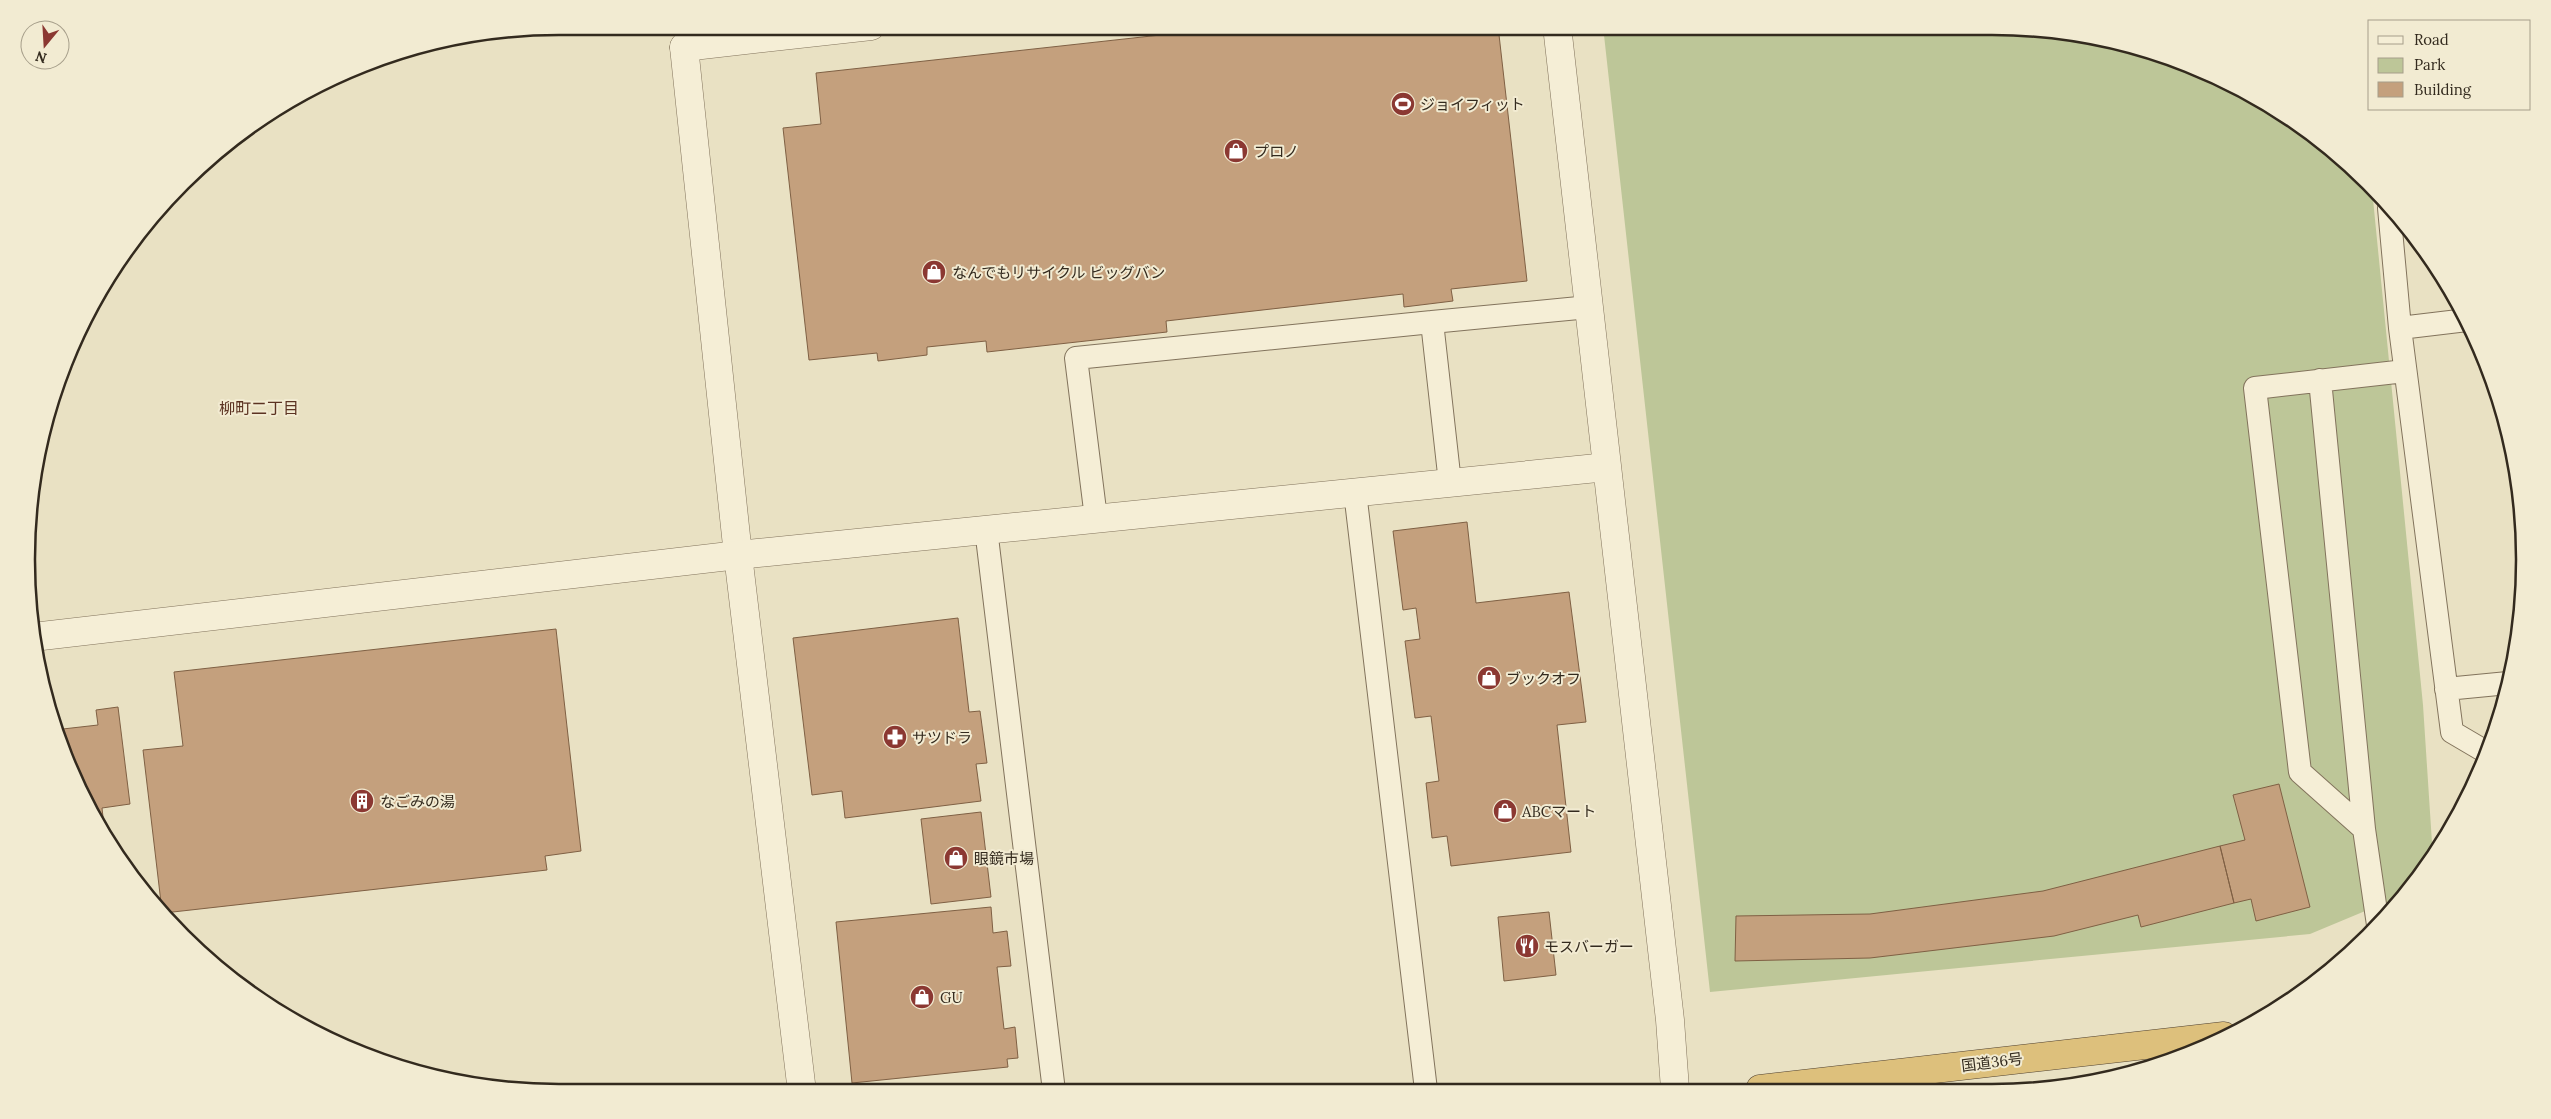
<svg xmlns="http://www.w3.org/2000/svg" width="2551" height="1119" font-family="Lora,'Noto Sans JP',serif">
	<rect width="100%" height="100%" fill="#e9e1c3"/>
	<path fill="#bdc698" d="M1603,26H1992L2095,36L2163,55L2258,98L2343,159L2372,189L2423,705L2433,858L2400,898L2394,899L2310,934L1710,992Z"/>
	<path fill="#c4a07d" stroke="#7f6044" d="M1242,26H1498L1527,281L1451,289L1453,301L1404,307L1403,294L1166,321L1167,332L987,352L986,341L927,347V355L878,361L877,353L809,360L783,128L821,124L816,73Z
		M1467,522L1476,603L1569,592L1586,722L1557,725L1571,852L1451,866L1447,836L1432,838L1426,783L1439,781L1431,716L1415,718L1405,641L1420,639L1416,608L1403,610L1393,531Z
		M958,618L969,712L980,711L987,763L976,764L981,801L845,818L842,791L812,795L793,638Z
		M556,629L581,851L545,856L547,870L164,913L162,911L143,750L183,746L174,672Z
		M118,707L130,804L102,808L104,826L98,827L54,730L98,725L96,710Z
		M2279,784L2310,907L2256,921L2251,899L2234,903L2220,846L2245,840L2233,795Z
		M981,812L991,897L931,904L921,819Z
		M2220,846L2234,903L2141,927L2138,915L2054,936L1870,958L1735,961L1736,916L1870,914L2043,891Z
		M991,907L993,933L1007,931L1011,966L997,967L1004,1029L1015,1027L1018,1058L1007,1059L1008,1067L852,1083L836,922Z
		M1549,912L1556,975L1504,981L1498,917Z"/>
	<g fill="none" stroke-linecap="round" stroke-linejoin="round">
		<g stroke="#82735c" stroke-width="24">
			<path id="service" d="M2389,208L2400,328L2452,732L2486,752
				M2400,328L2467,320
				M2320,380L2364,829
				M1450,483L1432,322L1589,307
				M1355,492L1426,1090
				M1096,518L1076,358L1432,322
				M986,529L1054,1091
				M2446,689L2508,683
				M2378,925L2364,829L2300,772L2255,388L2405,371"/>
		</g>
		<g stroke="#82735c" stroke-width="29">
			<path id="minor" d="M684,47L738,555L802,1092"/>
		</g>
		<g stroke="#82735c" stroke-width="29">
			<path id="tertiary" d="M1557,26L1670,1020L1675,1089
				M684,47L871,26
				M33,637L738,555L1607,467"/>
		</g>
		<g stroke="#504130" stroke-width="29">
			<path id="trunk" d="M1760,1089L2224,1036"/>
		</g>
		<use href="#service" stroke="#f5eed6" stroke-width="22"/>
		<use href="#minor" stroke="#f5eed6" stroke-width="28"/>
		<use href="#tertiary" stroke="#f5eed6" stroke-width="28"/>
		<use href="#trunk" stroke="#ddc07c" stroke-width="28"/>
	</g>
	<defs>
		<g id="stadium-disc" transform="scale(1.25)"><circle r="9.5" fill="#8b3832" stroke="#f2ebd2"/><path d="M0-5a6.5 5 0 1 0 0 10a6.5 5 0 1 0 0-10ZM-3.5-1.8h7v3.6h-7Z" fill="#fff"/></g>
		<g id="shop-disc" transform="scale(1.25)"><circle r="9.5" fill="#8b3832" stroke="#f2ebd2"/><path d="M-5-2.5h2.3a2.7 3.5 0 0 1 5.4 0H5L5.5 6h-11ZM-1.5-2.5h3a1.5 2.3 0 0 0-3 0Z" fill="#fff"/></g>
		<g id="pharmacy-disc" transform="scale(1.25)"><circle r="9.5" fill="#8b3832" stroke="#f2ebd2"/><path d="M-2-6h4v4h4v4h-4v4h-4v-4h-4v-4h4Z" fill="#fff"/></g>
		<g id="building-disc" transform="scale(1.25)"><circle r="9.5" fill="#8b3832" stroke="#f2ebd2"/><path d="M-4-6H4V6H1V3H-1V6H-4ZM-2.5-4.3h1.7v1.8h-1.7ZM.8-4.3h1.7v1.8H.8ZM-2.5-1h1.7V.8h-1.7ZM.8-1h1.7V.8H.8Z" fill="#fff"/></g>
		<g id="restaurant-disc" transform="scale(1.25)"><circle r="9.5" fill="#8b3832" stroke="#f2ebd2"/><path d="M-5-6h1v4h1v-4h1v4h1v-4h1v5L-1.5 .5V6h-2V.5L-5-1ZM5-6V6H3V1.5H1.5Q1.5-4 5-6Z" fill="#fff"/></g>
	</defs>
	<g fill-rule="evenodd">
		<use href="#stadium-disc" x="1403" y="104"/>
		<use href="#shop-disc" x="1236" y="151"/>
		<use href="#shop-disc" x="934" y="272"/>
		<use href="#shop-disc" x="1489" y="678"/>
		<use href="#pharmacy-disc" x="895" y="737"/>
		<use href="#building-disc" x="362" y="801"/>
		<use href="#shop-disc" x="1505" y="811"/>
		<use href="#shop-disc" x="956" y="858"/>
		<use href="#restaurant-disc" x="1527" y="946"/>
		<use href="#shop-disc" x="922" y="997"/>
	</g>
	<g text-anchor="middle" dominant-baseline="central" stroke-width="4" stroke-linejoin="round" paint-order="stroke">
		<g font-size="15" fill="#332a1e" stroke="#f2ebd2" text-anchor="start">
			<text x="1420" y="104">ジョイフィット</text>
			<text x="1254" y="151">プロノ</text>
			<text x="952" y="272">なんでもリサイクル ビッグバン</text>
			<text x="1506" y="678">ブックオフ</text>
			<text x="912" y="737">サツドラ</text>
			<text x="380" y="801">なごみの湯</text>
			<text x="1522" y="811">ABCマート</text>
			<text x="974" y="858">眼鏡市場</text>
			<text x="1544" y="946">モスバーガー</text>
			<text x="940" y="997">GU</text>
		</g>
		<g font-size="15" fill="#332a1e" stroke="#f2ebd2">
			<text transform="translate(1992 1062) rotate(-7)">国道36号</text>
		</g>
		<g font-size="16" fill="#5c3322" stroke="#f2ebd2">
			<text x="259" y="408">柳町二丁目</text>
		</g>
	</g>
	<path d="M0 0H2551V1119H0ZM559 35H1992A524 524 0 0 1 2516 559V560A524 524 0 0 1 1992 1084H559A524 524 0 0 1 35 560V559A524 524 0 0 1 559 35Z" fill="#f2ebd2" fill-rule="evenodd"/>
	<path fill="none" stroke="#332a1e" stroke-width="2.5" d="M559 35H1992A524 524 0 0 1 2516 559V560A524 524 0 0 1 1992 1084H559A524 524 0 0 1 35 560V559A524 524 0 0 1 559 35Z"/>
	<rect x="2368" y="20" width="162" height="90" fill="#f2ebd2" stroke="#a69e8a"/>
	<rect x="2378" y="36" width="25" height="8" fill="#f5eed6" stroke="#a69e8a"/>
	<text x="2414" y="45" font-size="15" fill="#332a1e">Road</text>
	<rect x="2378" y="58" width="25" height="15" fill="#bdc698" stroke="#a69e8a"/>
	<text x="2414" y="70" font-size="15" fill="#332a1e">Park</text>
	<rect x="2378" y="82" width="25" height="15" fill="#c4a07d" stroke="#a69e8a"/>
	<text x="2414" y="95" font-size="15" fill="#332a1e">Building</text>
	<g transform="translate(45 45) rotate(198)"><circle r="24" fill="#f2ebd2" stroke="#a69e8a"/>
	<path d="M0-4L9 19L0 12L-9 19Z" fill="#8b3832"/>
	<text y="-8" font-size="14" font-weight="bold" text-anchor="middle" fill="#332a1e">N</text>
	</g>
</svg>
